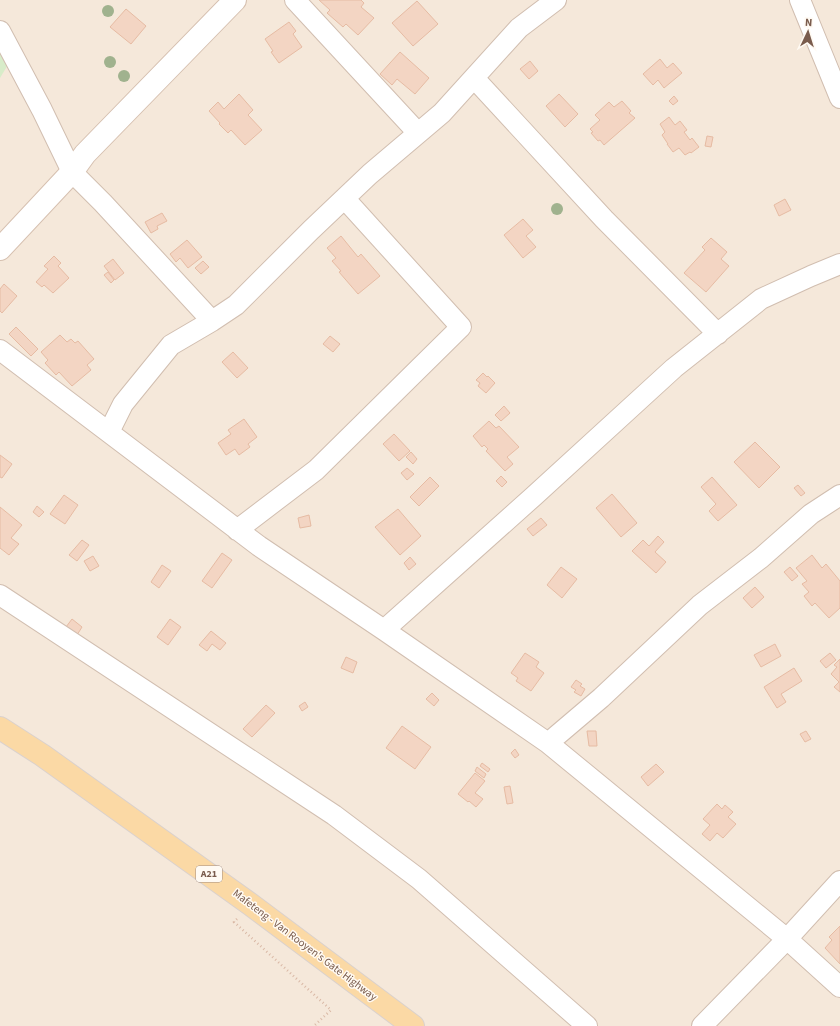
<svg xmlns="http://www.w3.org/2000/svg" width="840" height="1026" font-family="'Source Sans 3',sans-serif">
	<rect width="100%" height="100%" fill="#fdf6ec"/>
	<path fill="#f5e8da" d="M0,0H840V1026H0Z"/>
	<path fill="#d8ecc9" d="M0,38L12,58L0,78Z"/>
	<path fill="#f3d5c3" stroke="#e6bba3" d="M319,0H361L364,3L361,7L374,18L358,35L346,24L343,27L327,13L330,10Z
		M417,1L438,24L413,46L392,23Z
		M126,9L146,26L131,44L110,27Z
		M289,22L296,31L293,34L302,47L279,63L271,52L273,51L265,39Z
		M400,52L429,78L415,94L397,79L392,85L380,74Z
		M660,59L667,68L673,63L682,73L664,88L658,80L653,85L643,74Z
		M530,61L538,71L529,79L520,69Z
		M239,94L253,110L248,115L262,130L245,145L231,130L228,133L219,124L220,123L209,111L218,102L224,109Z
		M559,94L578,114L565,127L546,106Z
		M674,96L678,101L673,105L669,101Z
		M622,101L631,111L629,113L635,118L604,145L600,140L598,141L591,133L593,132L590,129L600,120L595,115L609,102L614,107Z
		M669,117L675,125L680,121L687,130L684,132L690,140L692,138L699,147L691,153L690,152L685,155L679,148L673,152L667,144H668L662,135L665,132L660,124Z
		M707,136L713,137L711,147L705,146Z
		M785,199L791,210L779,216L774,205Z
		M162,213L167,221L157,226L158,229L151,233L145,222Z
		M523,219L533,230L526,236L536,247L523,258L504,235Z
		M341,236L358,257L361,254L380,276L358,294L339,272L341,271L332,261L336,258L327,248Z
		M711,238L727,252L721,259L729,266L706,292L684,273L705,250L702,247Z
		M187,240L202,257L188,268L180,258L176,262L170,254Z
		M54,256L61,263L58,266L69,278L53,293L44,285L42,287L36,282L48,269L44,266Z
		M113,259L124,273L115,280L104,266Z
		M203,261L209,267L201,274L195,268Z
		M108,272L114,280L111,283L104,275Z
		M4,284L17,296L2,313L0,311V289Z
		M16,327L38,349L31,356L9,334Z
		M60,335L67,342L71,339L75,343L78,341L94,359L87,365L91,370L72,386L59,372L56,375L45,363L48,360L41,352Z
		M330,336L340,344L333,352L323,344Z
		M233,352L248,368L237,378L222,362Z
		M483,373L487,377L488,376L495,383L486,393L478,386L480,383L476,380Z
		M504,406L510,413L501,421L495,415Z
		M244,419L257,437L248,444L250,447L239,455L235,449L226,455L218,443L231,434L228,430Z
		M489,421L496,428L499,426L519,447L507,457L513,464L505,471L486,451L488,449L484,445L482,447L473,436Z
		M394,434L410,451L399,461L383,444Z
		M755,442L780,467L759,488L734,462Z
		M411,452L417,459L413,464L406,457Z
		M0,455L12,464L2,478L0,477Z
		M407,468L414,474L407,480L401,473Z
		M501,476L507,482L502,487L496,481Z
		M430,477L439,486L419,506L410,497Z
		M712,477L737,505L718,521L709,511L716,504L701,487Z
		M798,485L805,493L801,496L794,488Z
		M612,494L637,523L621,537L596,508Z
		M64,495L78,505L65,524L50,514Z
		M37,506L44,512L39,517L33,512Z
		M0,507L22,525L11,538L19,544L9,555L0,548Z
		M398,509L421,536L400,555L375,527Z
		M309,515L311,526L300,528L298,518Z
		M541,518L547,525L533,536L527,529Z
		M658,536L664,542L655,552L666,562L656,573L632,551L643,540L649,546Z
		M82,540L89,545L77,561L69,555Z
		M222,553L232,560L212,588L202,581Z
		M812,555L822,568L826,564L840,581V608L829,618L815,603L812,606L804,596L809,592L802,584L807,581L796,568Z
		M93,556L99,566L90,571L84,561Z
		M410,557L416,564L409,570L404,563Z
		M162,565L171,571L159,588L151,582Z
		M561,567L577,579L562,598L547,585Z
		M790,567L798,576L792,581L784,572Z
		M755,587L764,597L752,608L743,598Z
		M72,619L82,627L77,635L66,627Z
		M170,619L181,627L168,645L157,637Z
		M211,631L226,643L220,650L212,644L207,651L199,645Z
		M775,644L781,656L761,667L754,655Z
		M525,653L539,662L536,667L544,673L531,691L516,681L518,678L511,673Z
		M830,653L836,660L826,668L820,661Z
		M346,657L357,662L353,673L341,668Z
		M840,659V692L834,687L839,682L831,674L837,667L834,665Z
		M794,668L802,681L781,694L786,702L777,708L764,687Z
		M576,680L582,684L580,686L585,689L581,696L574,692L576,690L571,687Z
		M432,693L439,700L434,706L426,699Z
		M305,702L308,707L302,711L299,706Z
		M266,705L275,713L252,737L243,729Z
		M402,726L431,747L415,769L386,748Z
		M587,731H596L597,746H589Z
		M806,731L811,739L805,742L800,734Z
		M515,749L519,755L515,758L511,753Z
		M482,763L490,769L488,772L480,766Z
		M656,764L664,772L648,786L641,777Z
		M477,767L486,774L484,778L475,771Z
		M475,773L485,781L475,793L483,799L476,807L469,801L468,802L458,794Z
		M510,786L513,803L507,804L504,787Z
		M717,804L722,809L725,805L733,812L728,817L736,824L723,838L717,833L710,841L702,834L710,825L703,819Z
		M840,926V964L825,948L832,940L829,937Z"/>
	<g fill="none" stroke-linecap="round" stroke-linejoin="round">
		<g stroke="#d1beb0" stroke-width="22">
			<path id="street" d="M295,0L418,133
				M800,0L840,98
				M0,31L42,110L72,172L103,203L212,321
				M474,78L604,219L718,334
				M0,350L259,546L384,630L548,743L787,939L840,987
				M109,432L123,404L171,345L212,321L236,305L311,230L370,174L442,113L519,28L556,0
				M237,530L316,470L461,327L345,199
				M0,595L334,815L419,879L587,1026
				M384,630L534,496L674,368L761,299L811,276L840,264
				M548,743L601,698L700,605L761,558L811,514L840,495
				M702,1026L787,939L840,881"/>
		</g>
		<g stroke="#d6c0b0" stroke-width="24">
			<path id="secondary" d="M0,249L72,172L85,154L235,0"/>
		</g>
		<g stroke="#dad1cd" stroke-width="24">
			<path id="primary" d="M0,728L42,755L250,904L413,1026"/>
		</g>
		<path stroke="#d9b8a5" stroke-width="2.5" stroke-dasharray="1 3" stroke-linecap="butt" d="M237,919L234,922L331,1010L314,1026"/>
		<use href="#street" stroke="#fff" stroke-width="20"/>
		<use href="#secondary" stroke="#fff" stroke-width="22"/>
		<use href="#primary" stroke="#fbd9a5" stroke-width="22"/>
	</g>
	<g fill="#a0b28e">
		<circle cx="108" cy="11" r="6"/>
		<circle cx="110" cy="62" r="6"/>
		<circle cx="124" cy="76" r="6"/>
		<circle cx="557" cy="209" r="6"/>
	</g>
	<g text-anchor="middle" dominant-baseline="central" stroke-width="3" stroke-linejoin="round" paint-order="stroke">
		<rect fill="#fffaf3" stroke="#a28b7f" stroke-width="1" x="196" y="866" width="26" height="16" rx="3"/>
		<g font-size="10" font-weight="bold" fill="#7a5c4d">
			<text x="209" y="874">A21</text>
		</g>
		<g font-size="11" fill="#7a5c4d" stroke="#fffaf3">
			<text transform="translate(305 945) rotate(37)">Mafeteng - Van Rooyen's Gate Highway</text>
		</g>
	</g>
	<g transform="translate(808 32) rotate(4)" stroke="#fffaf3" stroke-width="3" paint-order="stroke">
	<path d="M0-3L7 15L0 10L-7 15Z" fill="#7a5c4d"/>
	<text y="-6" font-size="11" font-weight="bold" text-anchor="middle" fill="#7a5c4d">N</text>
	</g>
</svg>
